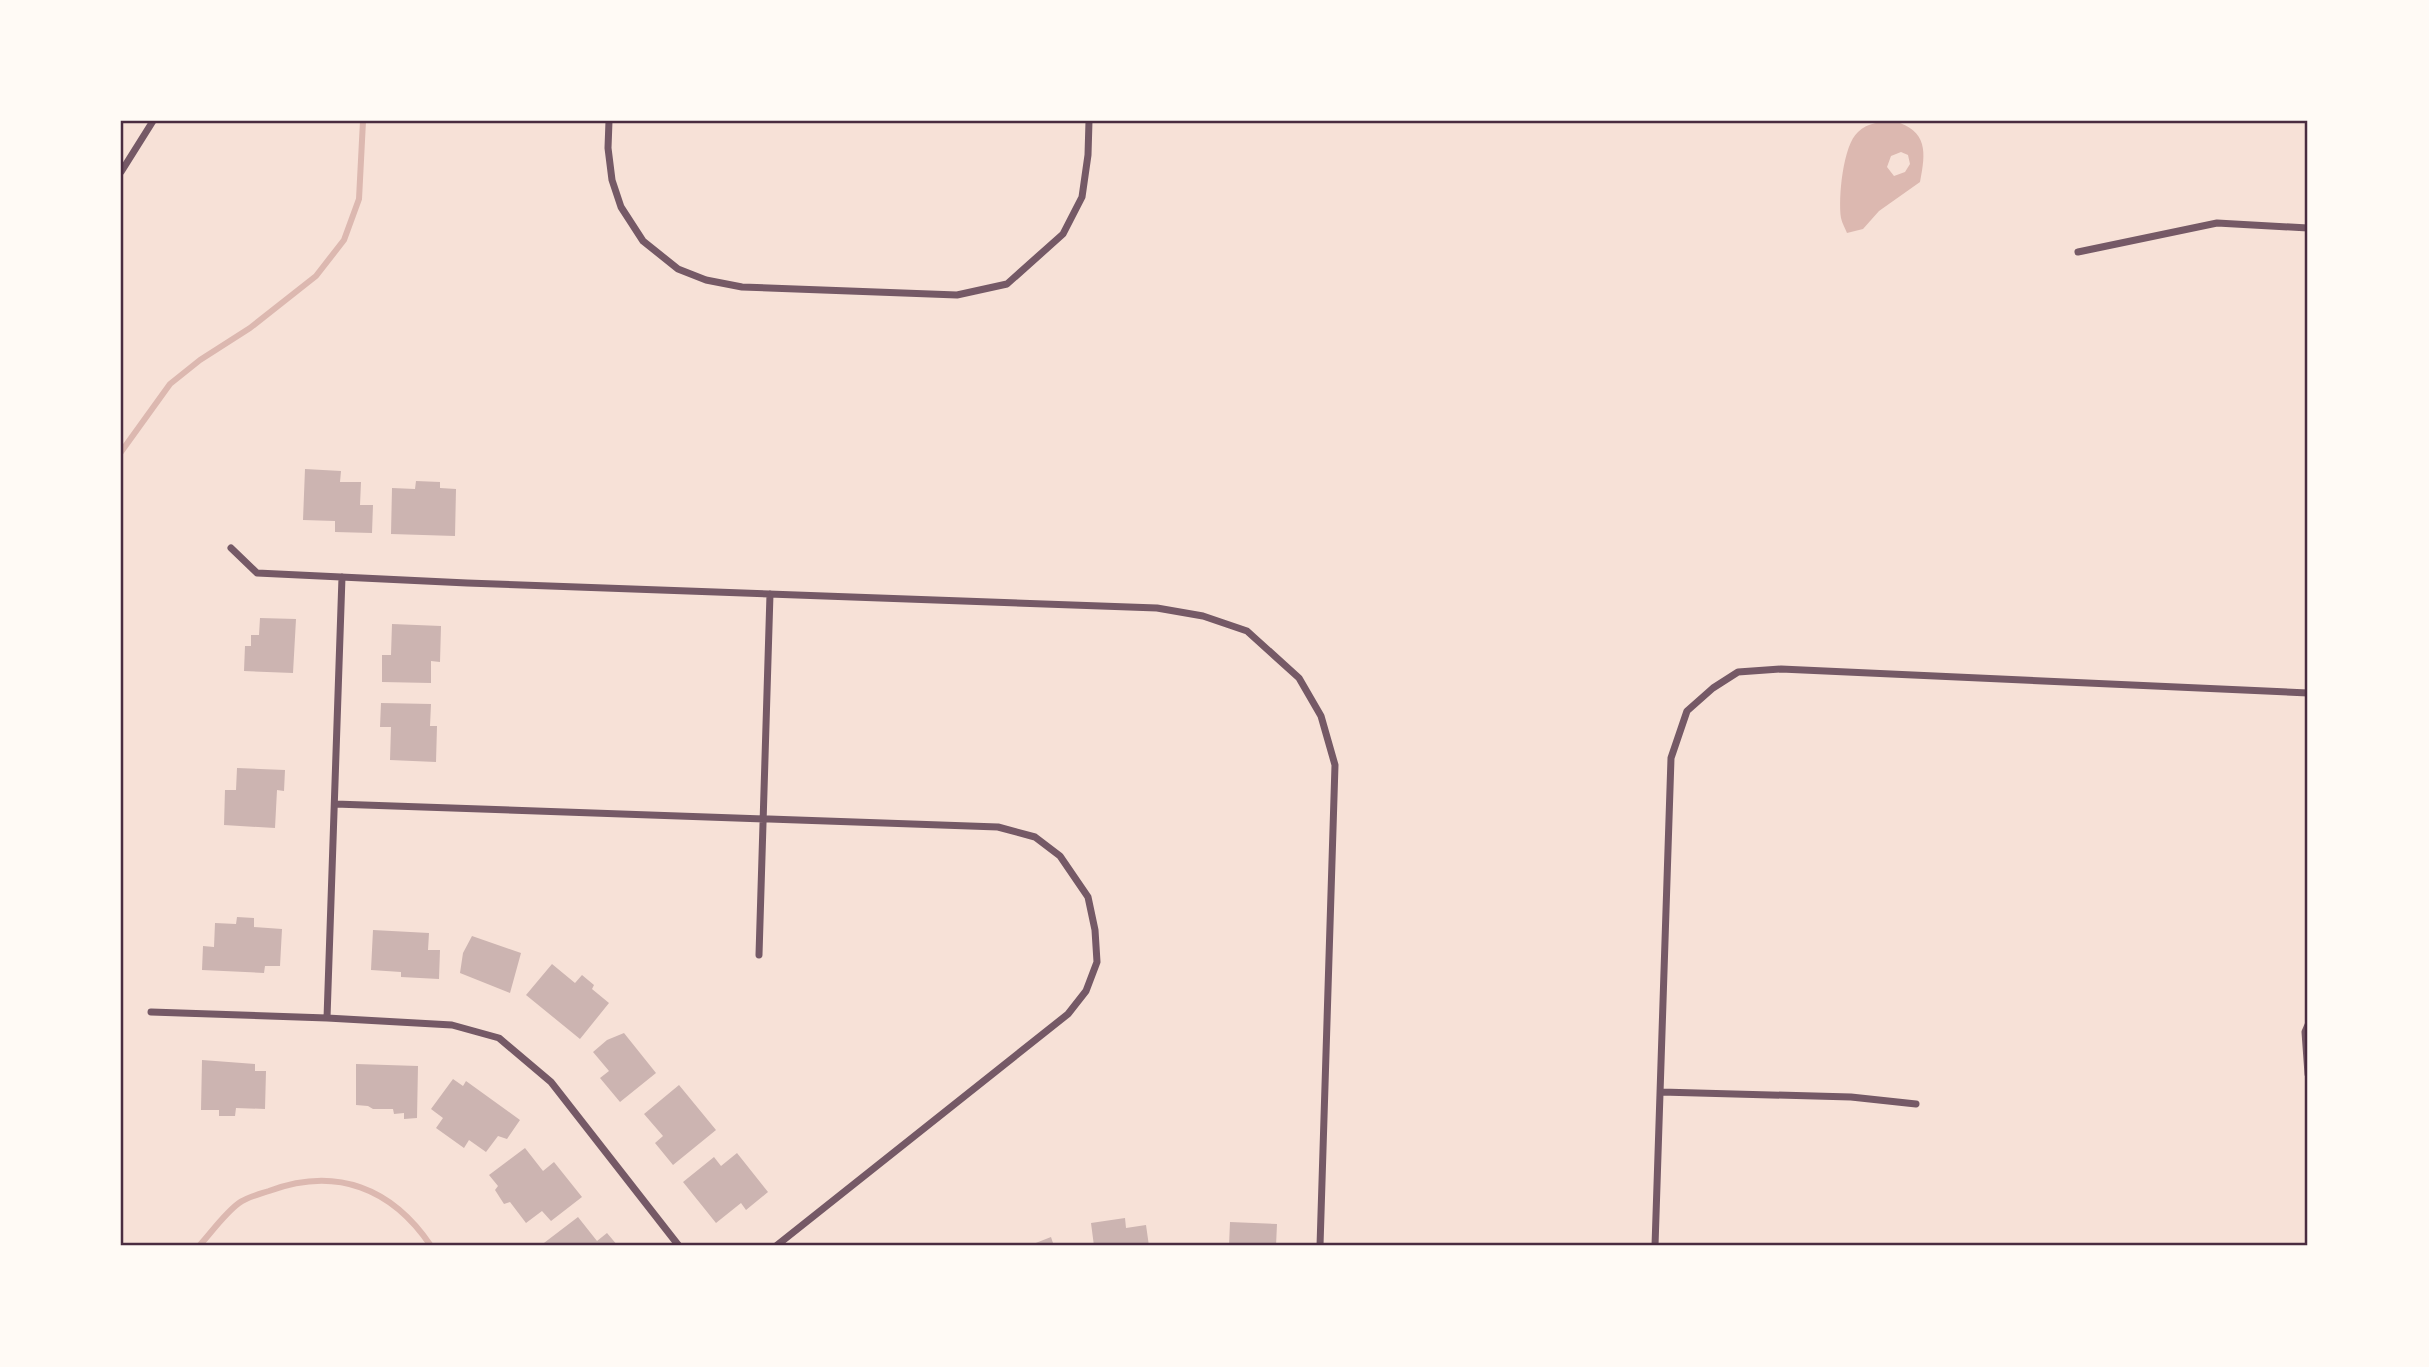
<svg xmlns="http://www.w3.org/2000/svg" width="2429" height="1367" font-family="'Work Sans',sans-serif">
	<rect width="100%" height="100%" fill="#f7e1d7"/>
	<path fill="#dcb8b0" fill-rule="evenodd" d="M1894,121C1928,131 1926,152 1920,182L1879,211L1863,229L1847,233C1845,228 1842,223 1841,218C1838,198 1843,145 1858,132C1868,122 1881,122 1894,121ZM1901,152L1908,155L1910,164L1905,172L1894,176L1887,167L1891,156Z"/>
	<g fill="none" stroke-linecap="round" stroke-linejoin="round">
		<path stroke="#dcb8b0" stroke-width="6" d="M121,452L170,384L200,360L250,328L316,276L344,240L359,199L363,121
			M199,1246C212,1232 224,1214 239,1203C247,1197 260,1194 269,1191C336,1166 392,1188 431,1246"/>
	</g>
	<path fill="#ccb4b1" d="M305,469L341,471L340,482H361L360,505H373L372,533L335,532V521L303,520Z
		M416,481L440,482V488L456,489L455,536L391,534L392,488L415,489Z
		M260,618L296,619L293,673L244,671L245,646H251V635H259Z
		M392,624L441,626L440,662L431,661V683L382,682V655H391Z
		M381,703L431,704L430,726H437L436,762L390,760L391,727H380Z
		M237,768L285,770L284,791L277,790L275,828L224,825L225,790H236Z
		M237,917L254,918V927L282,929L280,966H265L264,973L202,970L203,946L214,947L215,923L236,924Z
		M373,930L429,933L428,950H440L439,979L401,977V972L371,970Z
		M472,936L521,953L510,993L460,973L463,953Z
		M552,964L575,983L582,975L594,985L592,989L609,1003L580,1039L526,995Z
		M624,1033L656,1073L620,1102L600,1078L609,1071L593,1052L607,1040Z
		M202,1060L255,1064V1071H266L265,1109L236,1108L235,1116H219V1110H201Z
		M356,1064L418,1066L417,1118L404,1119V1113L394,1114L393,1109H373L368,1106L356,1105Z
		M453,1079L463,1086L466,1081L520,1120L507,1139L498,1136L486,1152L469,1140L464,1148L436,1128L443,1118L431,1109Z
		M679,1085L716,1130L673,1165L655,1143L663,1136L644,1114Z
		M525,1148L543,1171L554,1162L582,1197L551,1221L542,1211L526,1223L510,1202L504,1204L495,1190L498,1186L489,1175Z
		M737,1153L768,1192L746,1210L741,1203L716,1223L683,1182L714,1157L721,1166Z
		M578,1217L597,1241L607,1233L618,1246H540Z
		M1125,1218L1126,1228L1146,1225L1149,1246H1094L1091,1223Z
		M1230,1222L1277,1224L1276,1246H1229Z
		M1051,1237L1054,1246H1028Z"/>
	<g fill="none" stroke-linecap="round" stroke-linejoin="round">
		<path stroke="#755966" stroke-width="7" d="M609,121L608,148L612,180L621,207L643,241L678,269L706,280L742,287L957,295L1007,284L1063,234L1082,197L1088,155L1089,121
			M121,172L153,121
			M2078,252L2217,223L2308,228
			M231,548L257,573L467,583L1157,608L1203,616L1247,631L1299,678L1321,716L1335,765L1320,1246
			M335,804L998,827L1035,837L1060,856L1088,897L1095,930L1097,962L1086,991L1068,1014L776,1246
			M759,955L770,594
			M151,1012L327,1018L452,1025L499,1038L551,1082L679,1246
			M327,1018L342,577
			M2308,1025L2305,1032L2308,1074
			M1661,1092L1851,1097L1916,1104
			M1655,1246L1671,758L1687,711L1713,688L1738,672L1781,669L2308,693"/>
	</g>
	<rect width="2429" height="1367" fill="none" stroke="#fffaf5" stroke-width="245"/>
	<rect x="122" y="122" width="2184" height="1122" fill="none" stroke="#4a2c40" stroke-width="2.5"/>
</svg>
